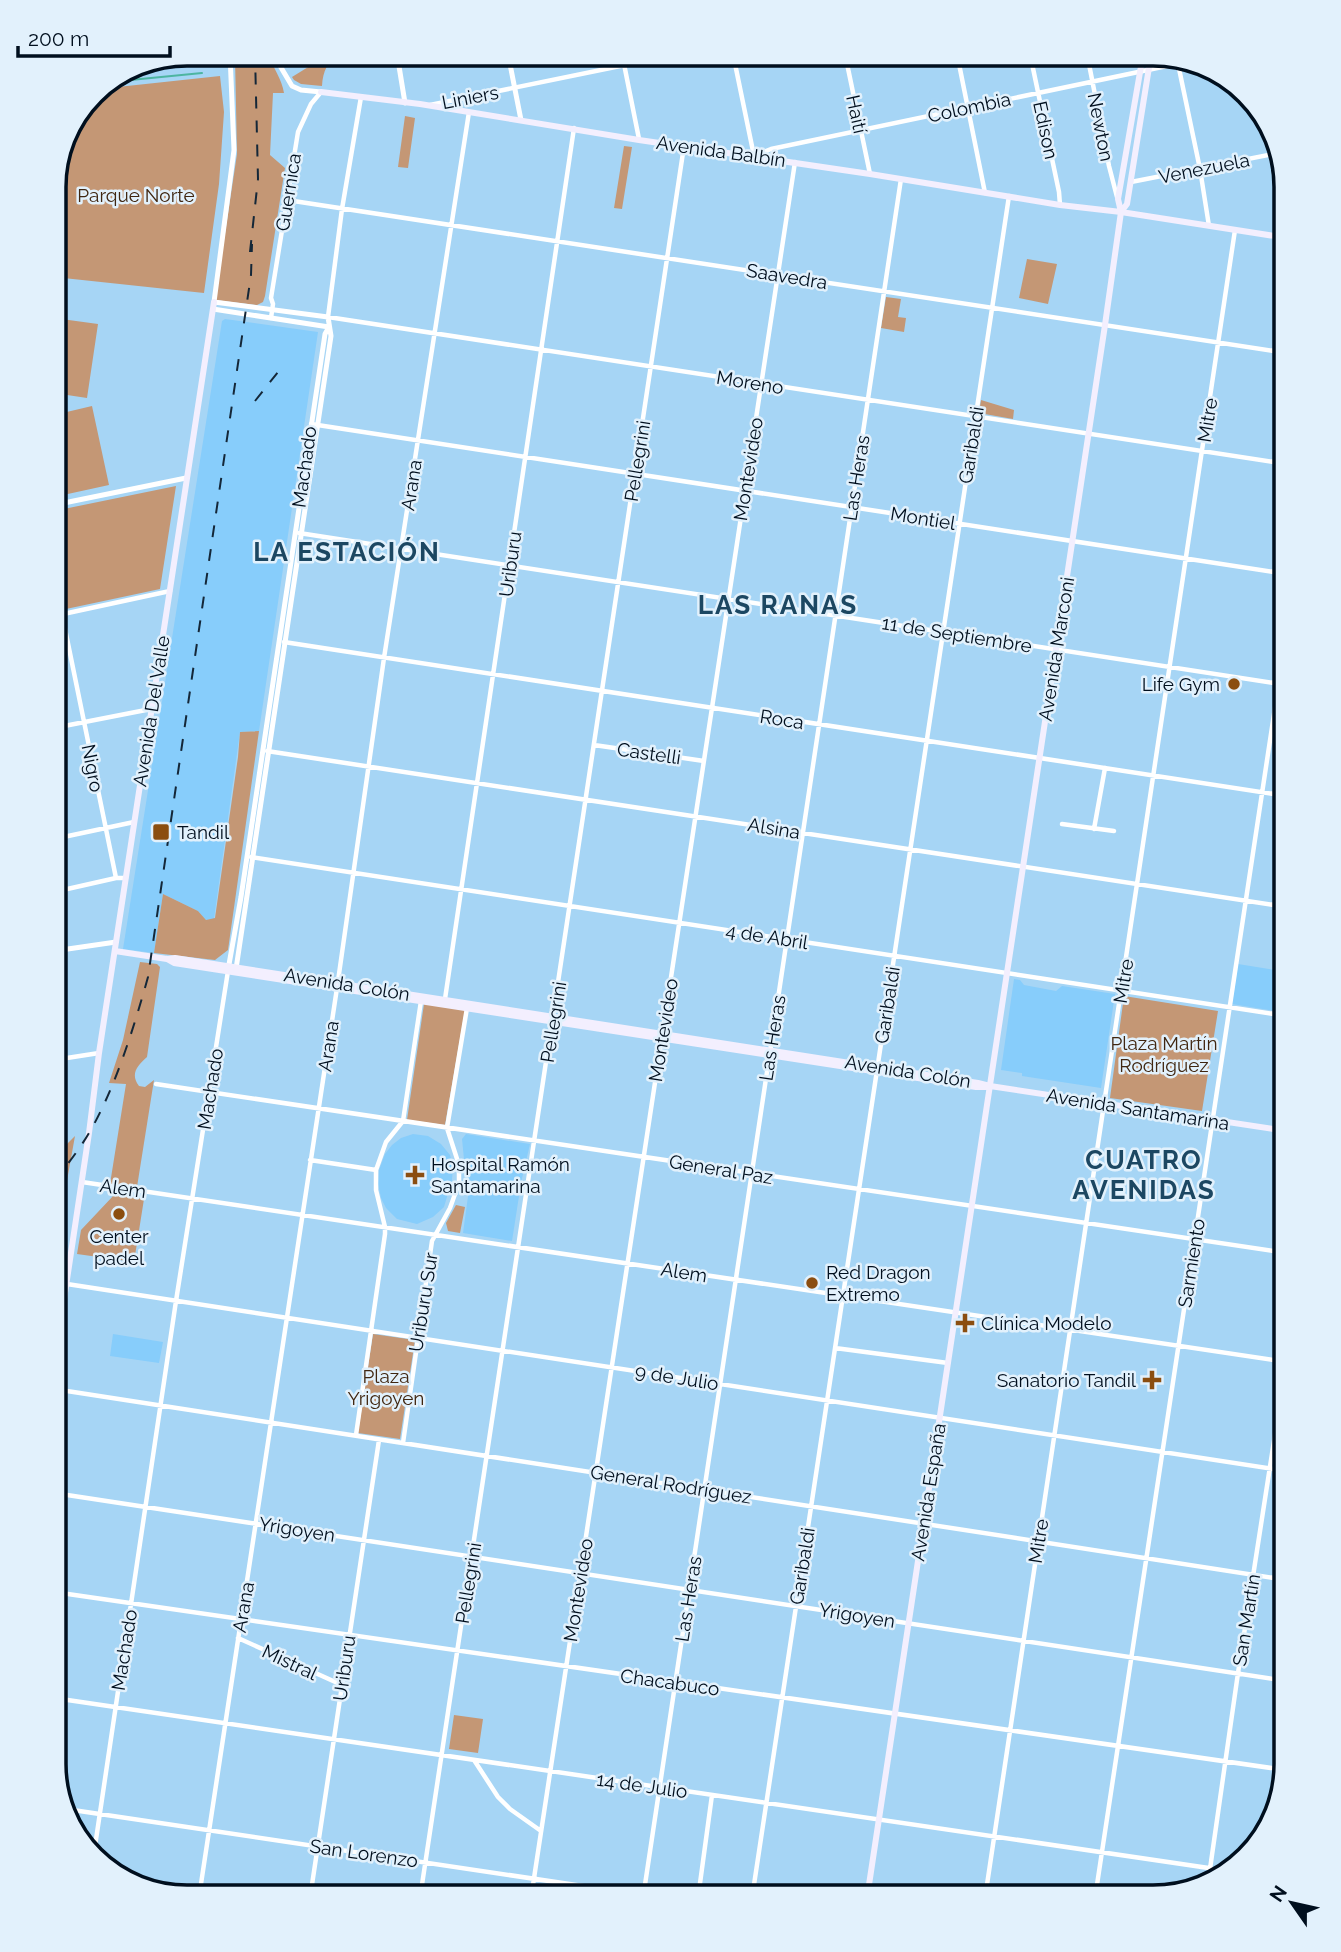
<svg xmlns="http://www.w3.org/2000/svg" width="1341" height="1952" font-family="Raleway,sans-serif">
	<rect width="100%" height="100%" fill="#a6d5f5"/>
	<path fill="#87cdfb" d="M225,319L318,332L259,731L240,732L214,919L206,920L198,911L163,894L154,953L123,949L222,321Z
		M1238,964L1287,972V1013L1232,1004Z
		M1014,979L1020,980L1024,985L1056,991L1062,986L1115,994L1101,1088L1022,1076V1073L1001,1070Z
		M413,1134L428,1136L441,1144L450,1155L453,1167L452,1180L444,1207L433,1217L417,1224L397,1219L386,1208L381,1198L378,1184L379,1170L385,1154L392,1145L401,1138Z
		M466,1134L530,1144L520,1187L466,1180L462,1139Z
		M469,1189L519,1196L512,1241L463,1233Z
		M113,1334L163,1342L159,1363L110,1356Z"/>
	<path fill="#c49775" d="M237,54H268C273,68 282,79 284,93H273L270,155L285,168L265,296L263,302L257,305L215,300L237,154L235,57Z
		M326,54H341C327,61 323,71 322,86L301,84L294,80L292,77C304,69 316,64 326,54Z
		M220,76L224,112L219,184L204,293L54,277L55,179L94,93L99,89Z
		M405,116L415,118L408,168L398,167Z
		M624,146L632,147L622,209L614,208Z
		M1027,259L1057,264L1048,304L1019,298Z
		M886,297L901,299L898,317L906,318L904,332L881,328Z
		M54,318L98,324L87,398L54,393Z
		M981,400L1014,410L1013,419L979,413Z
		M92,406L109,485L54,497V415Z
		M176,486L160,589L66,609L54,551V511Z
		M259,731L228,950L215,960L154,953L163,894L198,911L206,920L215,918L238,757L240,732Z
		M140,962L157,964L160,967L147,1057C137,1066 130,1074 139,1086L145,1087L154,1080L137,1187L110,1184L126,1084L109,1083L123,1040Z
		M1124,996L1218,1011L1202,1111L1110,1098Z
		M424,1004L465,1010L445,1125L407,1120Z
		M75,1136L66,1186L62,1190L54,1192V1157Z
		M114,1195L144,1199L134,1262L77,1254L81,1230Z
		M456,1205L465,1207L460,1233L448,1231L446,1223Z
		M373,1334L415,1340L400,1439L358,1433Z
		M454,1715L483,1719L478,1753L449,1749Z"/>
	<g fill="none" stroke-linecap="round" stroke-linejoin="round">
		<path stroke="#4db5a1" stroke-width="2" d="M110,82L202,73"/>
		<path stroke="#fff" stroke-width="4.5" d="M622,54L639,139
			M733,54L754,156L771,149L1186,62
			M845,54L870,174
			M957,54L985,193
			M1030,54L1059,192L1060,205
			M1087,54L1109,166L1117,197
			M1177,59L1200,169L1209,226
			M361,97L342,209L328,317L1287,464
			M430,105L679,54
			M1131,182L1278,153
			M287,200L1287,353
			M271,318L273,304L271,298L298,132L311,104L321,92
			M311,424L1287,574
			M299,533L1287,685
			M54,575L116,878
			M54,616L170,591
			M284,642L1287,796
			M54,728L151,709
			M594,745L704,761
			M267,751L1287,907
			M1062,824L1114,831
			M1094,829L1105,768
			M54,839L134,822
			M251,857L1287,1016
			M54,892L116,878H126
			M445,999L574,128
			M54,1060L99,1053
			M156,1084L1287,1253
			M310,1160L376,1170
			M82,1182L1287,1362
			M459,1183L527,1193
			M54,1287L67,1284L1287,1471
			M835,1348L948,1363
			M54,1389L1287,1580
			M356,1435L385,1234V1227L376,1190V1170L386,1142L403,1121L421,1001
			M403,1443L432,1241L450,1208L459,1183V1165L447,1128L467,1008
			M54,1493L1287,1681
			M54,1592L1285,1770
			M238,1638L342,1685
			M54,1698L1229,1871
			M54,1734L60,1699
			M474,1760L498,1797L510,1809L541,1831
			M66,1809L663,1898
			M94,1853L176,1301L228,971
			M1208,1883L1238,1673L1287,1357
			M199,1897L337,988L384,658L469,112
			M310,1898L379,1440
			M420,1898L684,146
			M531,1898L795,162
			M643,1898L901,179
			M698,1898L712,1795
			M752,1898L1009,196
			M985,1898L1235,230
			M1095,1898L1287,628"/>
		<path stroke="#fff" stroke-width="5" d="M230,54L234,150L214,302L328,317L331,336L236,969
			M273,54L292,86L301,90L321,92
			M397,54L405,103
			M508,54L521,120
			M213,309L329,327
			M54,505L186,478
			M54,951L116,942
			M228,970L241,897L325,334L329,327"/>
		<path stroke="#f3effe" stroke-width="6" d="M321,92L420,104L639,140L870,174L1060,205L1121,212L1287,238
			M1121,212L1127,204L1151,55
			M115,951L167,959L175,958L978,1083L990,1086L1287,1131
			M167,959L174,963L976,1087H985
			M54,1366L89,1133L99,1053L214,302
			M867,1898L1105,325L1121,212L1118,199L1143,55"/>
		<path stroke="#142738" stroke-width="2" stroke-dasharray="12 12" stroke-linecap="butt" d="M250,252L258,179L255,54
			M255,401L278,372
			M54,1182C66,1166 79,1150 89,1133C115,1089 134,1027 148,977L251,275L252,244"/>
	</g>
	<g fill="#8b4e10" stroke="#e2f1fc" stroke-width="2.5">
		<circle cx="1234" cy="684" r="7"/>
		<rect x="152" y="823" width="18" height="18" rx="3.5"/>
		<path d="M411.5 1164.5h7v7h7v7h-7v7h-7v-7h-7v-7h7z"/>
		<circle cx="119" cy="1214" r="7"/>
		<circle cx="812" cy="1283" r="7"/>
		<path d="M961.5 1312.5h7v7h7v7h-7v7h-7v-7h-7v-7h7z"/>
		<path d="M1148.5 1369.5h7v7h7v7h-7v7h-7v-7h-7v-7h7z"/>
	</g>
	<g text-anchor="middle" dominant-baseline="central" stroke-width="5" stroke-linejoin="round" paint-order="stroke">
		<g font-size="19" fill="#000f1e" stroke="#e2f1fc">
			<text transform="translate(470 97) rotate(-11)">Liniers</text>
			<text transform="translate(969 107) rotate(-12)">Colombia</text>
			<text transform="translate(857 114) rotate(78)">Haití</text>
			<text transform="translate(1101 127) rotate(79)">Newton</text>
			<text transform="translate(1046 130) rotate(78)">Edison</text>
			<text transform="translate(721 151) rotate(8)">Avenida Balbín</text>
			<text transform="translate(1204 168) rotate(-11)">Venezuela</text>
			<text transform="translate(288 192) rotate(-81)">Guernica</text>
			<text transform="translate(787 276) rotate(9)">Saavedra</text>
			<text transform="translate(750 382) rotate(9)">Moreno</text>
			<text transform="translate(1207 420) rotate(-81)">Mitre</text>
			<text transform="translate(971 445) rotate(-81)">Garibaldi</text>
			<text transform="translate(637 461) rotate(-81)">Pellegrini</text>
			<text transform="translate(304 467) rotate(-82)">Machado</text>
			<text transform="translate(748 469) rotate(-81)">Montevideo</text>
			<text transform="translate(856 478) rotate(-81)">Las Heras</text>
			<text transform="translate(411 485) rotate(-81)">Arana</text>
			<text transform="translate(923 518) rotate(9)">Montiel</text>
			<text transform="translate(510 564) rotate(-82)">Uriburu</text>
			<text transform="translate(957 634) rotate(9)">11 de Septiembre</text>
			<text transform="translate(1056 649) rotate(-81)">Avenida Marconi</text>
			<text transform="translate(151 711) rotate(-81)">Avenida Del Valle</text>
			<text transform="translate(782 719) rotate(9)">Roca</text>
			<text transform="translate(649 753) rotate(8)">Castelli</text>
			<text transform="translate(93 768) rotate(79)">Nigro</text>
			<text transform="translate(774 828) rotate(9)">Alsina</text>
			<text transform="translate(767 936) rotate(9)">4 de Abril</text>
			<text transform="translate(1123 981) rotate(-81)">Mitre</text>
			<text transform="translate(347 984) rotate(9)">Avenida Colón</text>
			<text transform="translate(887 1005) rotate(-81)">Garibaldi</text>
			<text transform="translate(553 1022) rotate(-81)">Pellegrini</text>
			<text transform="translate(663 1030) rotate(-81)">Montevideo</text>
			<text transform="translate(772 1038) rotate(-81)">Las Heras</text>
			<text transform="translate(328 1046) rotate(-81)">Arana</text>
			<text transform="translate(908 1071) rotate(9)">Avenida Colón</text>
			<text transform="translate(210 1089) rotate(-81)">Machado</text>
			<text transform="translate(1138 1109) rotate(9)">Avenida Santamarina</text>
			<text transform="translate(721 1169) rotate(9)">General Paz</text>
			<text transform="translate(123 1188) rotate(8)">Alem</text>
			<text transform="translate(1191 1263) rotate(-81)">Sarmiento</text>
			<text transform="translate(684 1272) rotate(9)">Alem</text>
			<text transform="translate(423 1302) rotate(-81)">Uriburu Sur</text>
			<text transform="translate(677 1377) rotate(9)">9 de Julio</text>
			<text transform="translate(671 1484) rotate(9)">General Rodríguez</text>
			<text transform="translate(928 1492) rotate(-81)">Avenida España</text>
			<text transform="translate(297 1529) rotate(9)">Yrigoyen</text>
			<text transform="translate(1038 1541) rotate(-81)">Mitre</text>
			<text transform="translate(802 1566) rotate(-81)">Garibaldi</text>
			<text transform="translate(468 1583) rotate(-81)">Pellegrini</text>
			<text transform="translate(578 1590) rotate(-81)">Montevideo</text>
			<text transform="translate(688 1599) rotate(-81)">Las Heras</text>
			<text transform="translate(243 1607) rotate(-80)">Arana</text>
			<text transform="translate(857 1615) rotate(9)">Yrigoyen</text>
			<text transform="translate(1246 1620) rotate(-81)">San Martín</text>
			<text transform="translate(124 1650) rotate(-81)">Machado</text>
			<text transform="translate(290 1662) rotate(25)">Mistral</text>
			<text transform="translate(344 1668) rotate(-82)">Uriburu</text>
			<text transform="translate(670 1682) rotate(8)">Chacabuco</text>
			<text transform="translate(642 1785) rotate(8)">14 de Julio</text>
			<text transform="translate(364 1853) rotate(8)">San Lorenzo</text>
		</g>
		<g font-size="19" fill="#402610" stroke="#e2f1fc">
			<text x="136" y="195">Parque Norte</text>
			<text x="1164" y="1043">Plaza Martín<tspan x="1164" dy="22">Rodríguez</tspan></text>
			<text x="386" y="1376">Plaza<tspan x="386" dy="22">Yrigoyen</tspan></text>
		</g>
		<g font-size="19" fill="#000f1e" stroke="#e2f1fc" text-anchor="start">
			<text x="1220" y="684" text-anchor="end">Life Gym</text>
			<text x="177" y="832">Tandil</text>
			<text x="431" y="1164">Hospital Ramón<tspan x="431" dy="22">Santamarina</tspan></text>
			<text x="119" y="1236" text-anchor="middle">Center<tspan x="119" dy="22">padel</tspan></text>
			<text x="826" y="1272">Red Dragon<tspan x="826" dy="22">Extremo</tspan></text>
			<text x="981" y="1323">Clínica Modelo</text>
			<text x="1136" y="1380" text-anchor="end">Sanatorio Tandil</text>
		</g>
		<g font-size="26" font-weight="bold" letter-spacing="2" fill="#1c4762" stroke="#e2f1fc">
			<text x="347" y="552">LA ESTACIÓN</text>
			<text x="778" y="605">LAS RANAS</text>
			<text x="1144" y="1160">CUATRO<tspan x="1144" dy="30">AVENIDAS</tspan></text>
		</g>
	</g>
	<path d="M0 0H1341V1952H0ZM187 66H1153A121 121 0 0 1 1274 187V1764A121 121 0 0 1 1153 1885H187A121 121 0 0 1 66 1764V187A121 121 0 0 1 187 66Z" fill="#e2f1fc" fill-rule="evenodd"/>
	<path fill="none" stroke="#000f1e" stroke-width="3.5" d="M187 66H1153A121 121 0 0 1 1274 187V1764A121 121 0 0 1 1153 1885H187A121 121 0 0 1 66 1764V187A121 121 0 0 1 187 66Z"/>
	<g transform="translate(1292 1903) rotate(304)" stroke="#e2f1fc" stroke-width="5" paint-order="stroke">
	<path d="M0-5L12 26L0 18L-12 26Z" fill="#000f1e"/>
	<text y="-10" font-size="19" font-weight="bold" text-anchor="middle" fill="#000f1e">N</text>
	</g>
	<path d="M18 46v10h152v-10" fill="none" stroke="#000f1e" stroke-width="3.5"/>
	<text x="28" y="46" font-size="21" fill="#000f1e" stroke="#e2f1fc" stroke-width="5" paint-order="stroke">200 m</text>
</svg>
